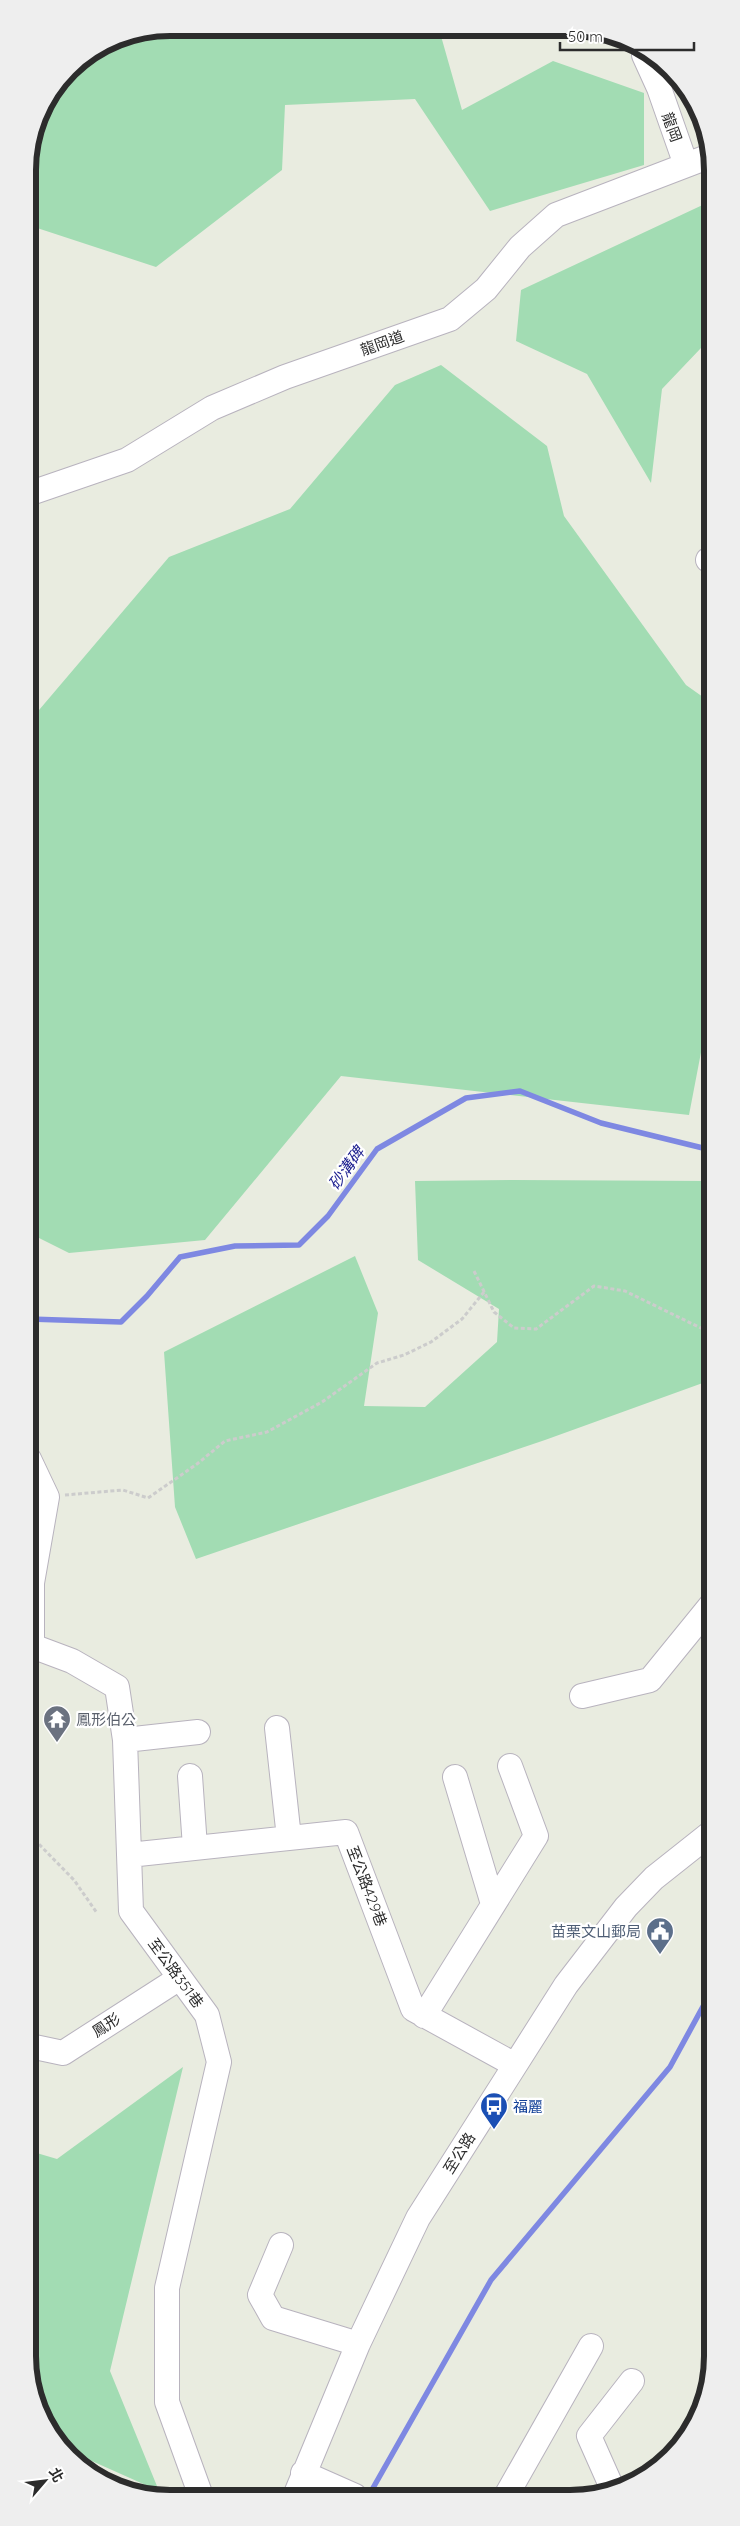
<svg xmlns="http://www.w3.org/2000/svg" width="740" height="2526" font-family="Quicksand,'Noto Sans TC',sans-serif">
	<rect width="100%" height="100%" fill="#e9ece0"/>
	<path fill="#a2dcb3" d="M170,28L439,29L462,110L553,61L644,93V165L490,211L415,99L285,105L282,170L156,267L28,225V161L38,115L69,69L116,38Z
		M709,202L710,350L701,348L662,389L651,483L587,374L516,341L521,290Z
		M441,365L547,446L564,516L686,685L710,702L711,1019L707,1021L689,1115L341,1076L205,1240L69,1253L29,1233L28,723L169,557L290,509L395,385Z
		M514,1180L711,1181V1380L545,1440L196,1559L175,1507L164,1352L355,1256L378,1313L364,1406L425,1407L497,1342L499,1309L418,1260L415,1181Z
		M183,2067L110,2371L159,2491L65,2449L30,2384V2151L57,2159Z"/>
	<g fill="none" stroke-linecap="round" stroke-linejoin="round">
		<path stroke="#7e88e2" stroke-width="5.5" d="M29,1319L121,1322L147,1296L180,1257L235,1246L299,1245L328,1216L377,1149L466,1098L520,1091L601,1123L711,1150
			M373,2488L491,2280L670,2067L712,1990"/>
		<g stroke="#b8b3be" stroke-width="26">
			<path id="minor" d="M644,55L659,88L686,165
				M28,494L127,460L212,408L285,377L450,319L486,289L520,247L556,215L710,156
				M708,560L710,559
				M29,1459L47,1497L32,1583V1646L72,1661L117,1687L125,1740L131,1911L207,2015L219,2062L167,2288V2402L201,2496
				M582,1696L650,1680L711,1605
				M277,1728L289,1838
				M125,1740L198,1732
				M190,1776L195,1847
				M455,1777L493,1904
				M129,1855L346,1832L413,2009L515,2065
				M424,2016L536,1836L510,1766
				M30,2046L63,2053L178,1979
				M281,2245L260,2295L273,2318L358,2344
				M303,2473L355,2496
				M613,2490L589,2436L632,2381
				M295,2496L358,2344L418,2218L566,1985L626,1907L654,1878L712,1832
				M506,2496L591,2346"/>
		</g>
		<path stroke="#ccc" stroke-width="3" stroke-dasharray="4 2.5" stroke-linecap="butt" d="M474,1271L494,1312L514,1328L536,1329L594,1286L625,1291L711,1333
			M65,1495L123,1490L148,1498L197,1464L225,1441L267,1432L322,1402L377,1363L404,1355L431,1342L462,1319L484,1292
			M30,1835L74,1880L97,1913"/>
		<use href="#minor" stroke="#fff" stroke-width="24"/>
	</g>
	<defs>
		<g id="temple-pin" transform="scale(1.4375)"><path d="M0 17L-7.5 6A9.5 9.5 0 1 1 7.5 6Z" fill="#6b7280" stroke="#fff"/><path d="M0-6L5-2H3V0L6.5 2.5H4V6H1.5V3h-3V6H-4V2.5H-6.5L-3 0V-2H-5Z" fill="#fff"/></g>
		<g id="civic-pin" transform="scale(1.4375)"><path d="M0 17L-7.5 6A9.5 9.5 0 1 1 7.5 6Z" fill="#5c6f8a" stroke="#fff"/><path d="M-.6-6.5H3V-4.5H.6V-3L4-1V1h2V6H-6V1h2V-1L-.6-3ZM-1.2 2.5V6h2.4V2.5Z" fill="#fff"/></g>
		<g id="bus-pin" transform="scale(1.4375)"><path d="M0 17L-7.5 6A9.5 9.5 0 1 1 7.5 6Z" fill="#1a4fb4" stroke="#fff"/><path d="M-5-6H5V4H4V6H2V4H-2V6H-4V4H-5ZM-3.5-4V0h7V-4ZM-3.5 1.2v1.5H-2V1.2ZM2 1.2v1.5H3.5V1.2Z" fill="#fff"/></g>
	</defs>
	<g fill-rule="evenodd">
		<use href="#temple-pin" x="57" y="1719"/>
		<use href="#civic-pin" x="660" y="1931"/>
		<use href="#bus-pin" x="494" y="2106"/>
	</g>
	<g text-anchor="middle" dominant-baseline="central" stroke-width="4.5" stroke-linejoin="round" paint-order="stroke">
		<g font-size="15" fill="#2c2c2c" stroke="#fff">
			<text transform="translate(672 127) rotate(70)">龍岡</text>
			<text transform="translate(382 343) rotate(-20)">龍岡道</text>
			<text transform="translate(367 1886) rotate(69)">至公路429巷</text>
			<text transform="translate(176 1973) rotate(54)">至公路351巷</text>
			<text transform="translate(106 2025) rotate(-33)">鳳形</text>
			<text transform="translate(459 2153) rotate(-58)">至公路</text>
		</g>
		<g font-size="15" fill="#5b616d" stroke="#fff" text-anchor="start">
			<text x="76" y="1719">鳳形伯公</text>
		</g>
		<g font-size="15" fill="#4e5e75" stroke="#fff" text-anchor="end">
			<text x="641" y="1931">苗栗文山郵局</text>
		</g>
		<g font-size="15" fill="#164399" stroke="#fff" text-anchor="start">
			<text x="513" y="2106">福麗</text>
		</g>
		<g font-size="16" font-style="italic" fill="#1c1f8f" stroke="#fff">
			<text transform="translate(346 1168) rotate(-54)">砂溝碑</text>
		</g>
	</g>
	<path d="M0 0H740V2526H0ZM170 36H570A134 134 0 0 1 704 170V2356A134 134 0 0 1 570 2490H170A134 134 0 0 1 36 2356V170A134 134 0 0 1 170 36Z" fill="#eee" fill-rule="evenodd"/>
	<path fill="none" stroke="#2c2c2c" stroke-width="6" d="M170 36H570A134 134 0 0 1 704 170V2356A134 134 0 0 1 570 2490H170A134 134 0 0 1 36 2356V170A134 134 0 0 1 170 36Z"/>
	<g transform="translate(45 2481) rotate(62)" stroke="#ffffff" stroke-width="4" paint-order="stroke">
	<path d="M0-4L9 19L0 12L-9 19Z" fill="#2c2c2c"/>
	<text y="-8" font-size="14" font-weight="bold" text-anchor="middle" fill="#2c2c2c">北</text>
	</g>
	<path d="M560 42v8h134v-8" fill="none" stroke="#2c2c2c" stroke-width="2.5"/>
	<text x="568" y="42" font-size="15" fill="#2c2c2c" stroke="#ffffff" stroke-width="4" paint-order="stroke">50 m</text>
</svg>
